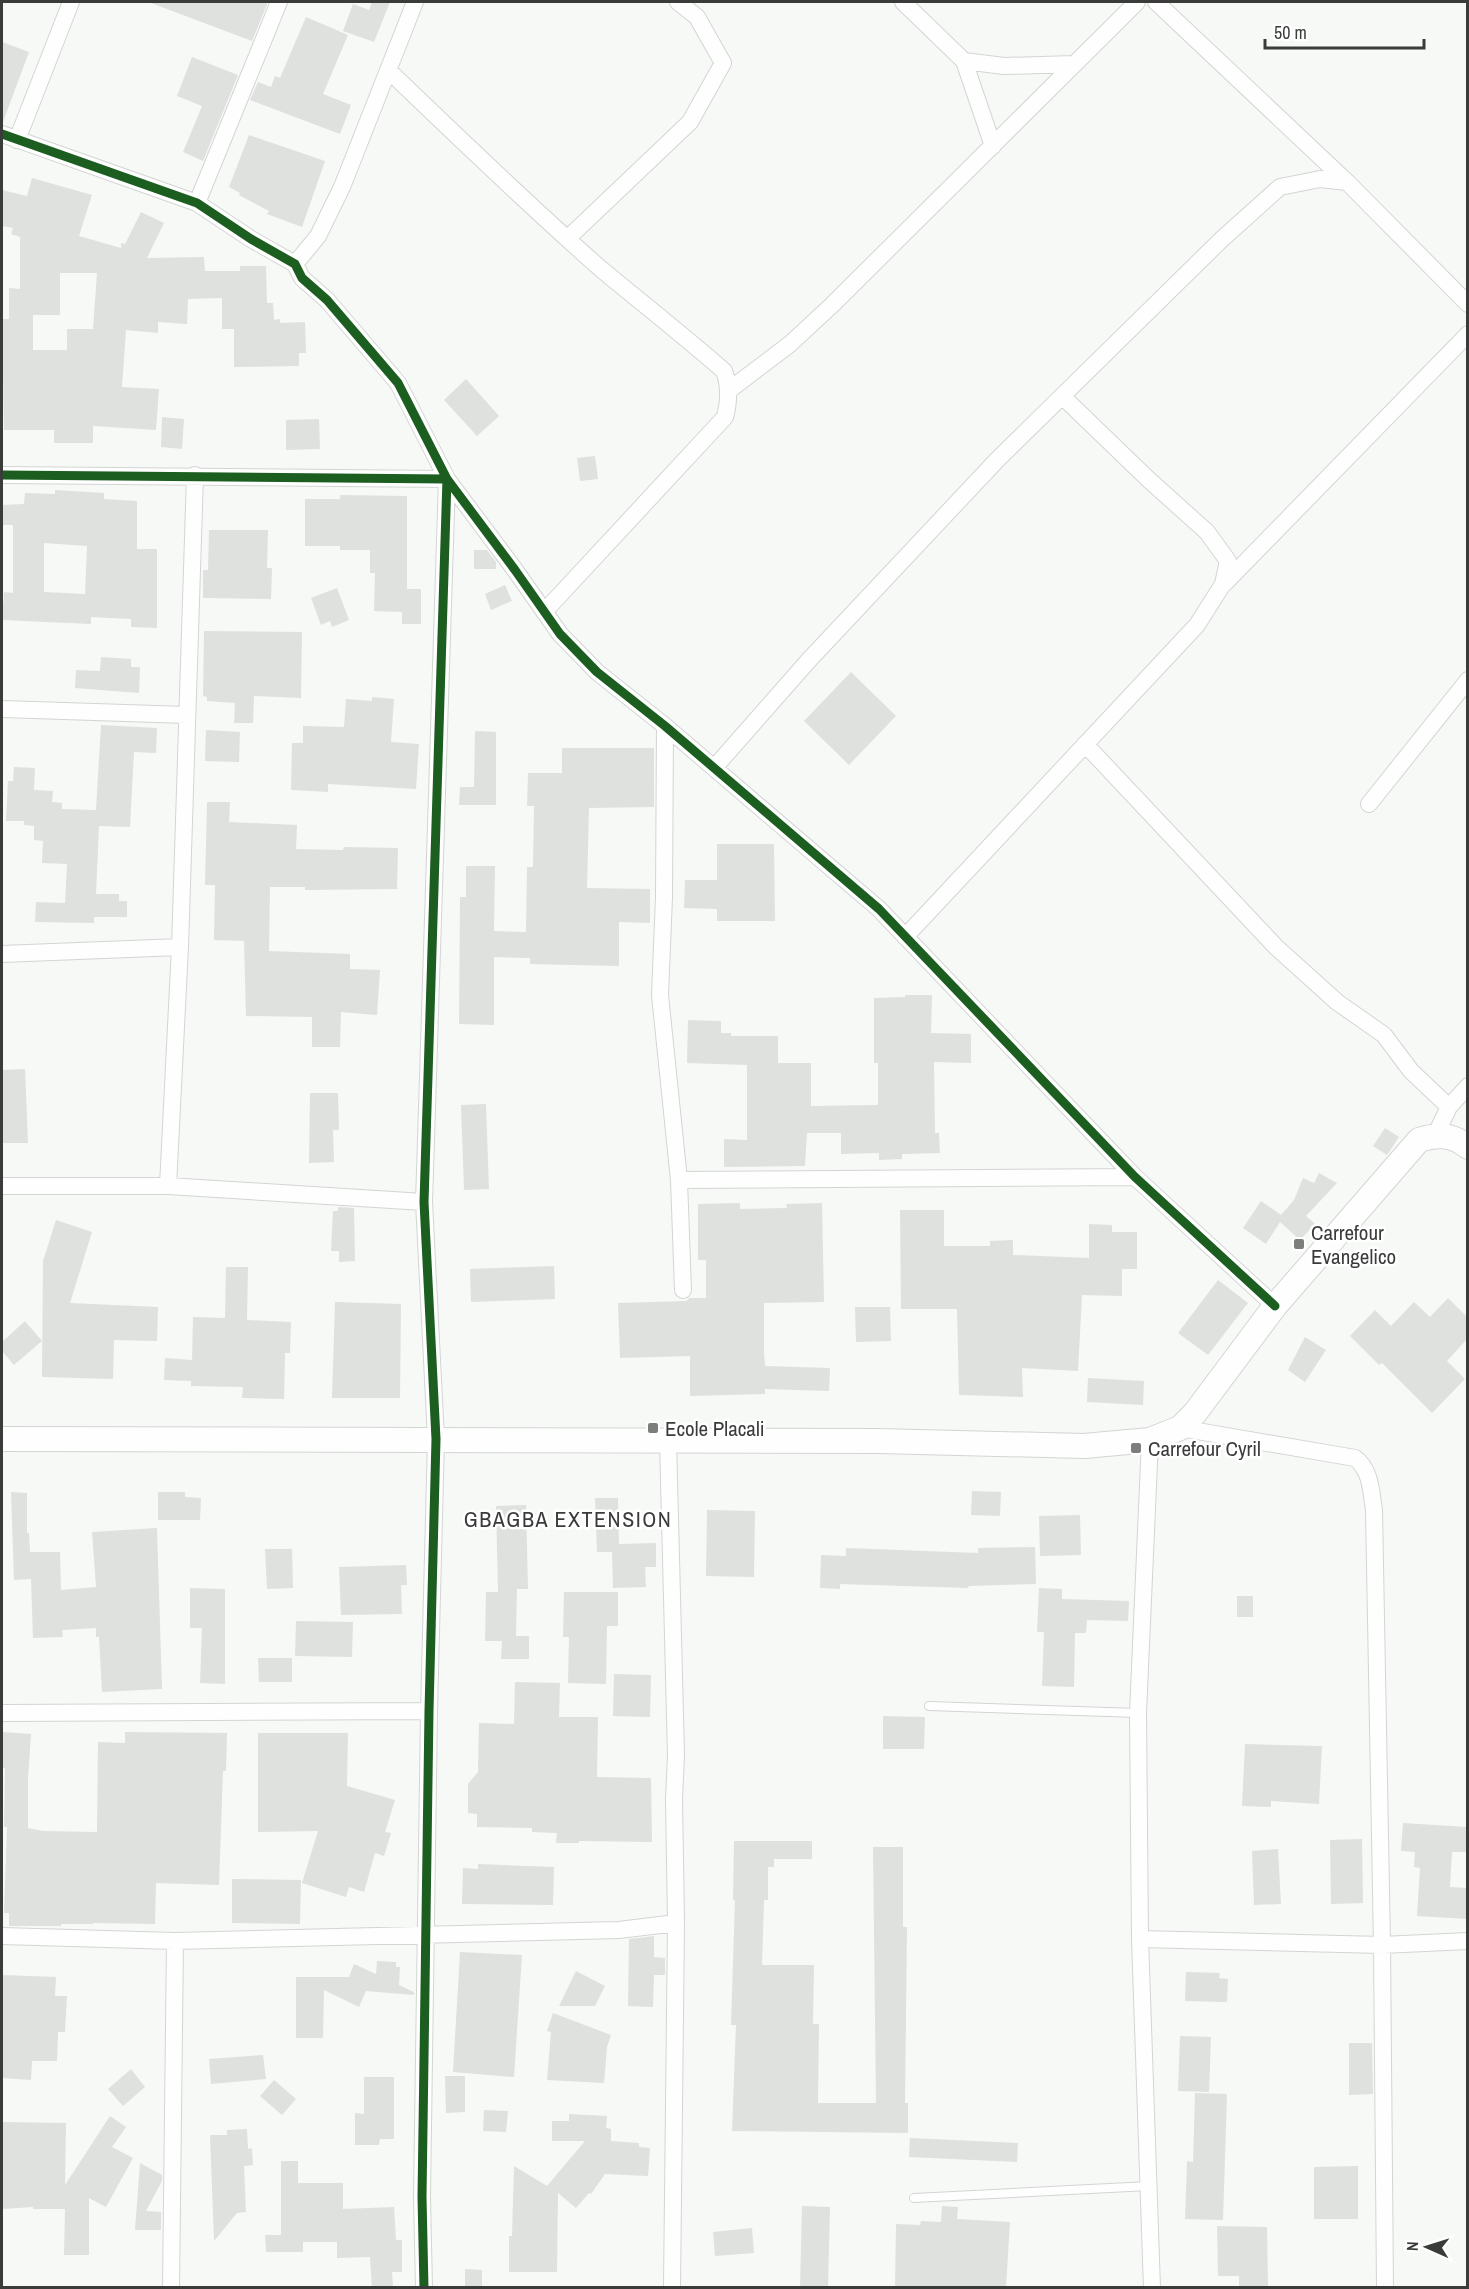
<svg xmlns="http://www.w3.org/2000/svg" width="1469" height="2289" font-family="'Archivo Narrow',sans-serif">
	<rect width="100%" height="100%" fill="#f6f9f6"/>
	<path fill="#dee1de" fill-rule="evenodd" d="M151,2H268L252,41L151,3Z
		M372,2H390L374,42L343,31L353,4L369,10Z
		M306,17L348,35L323,94L351,105L340,134L250,100L258,82L271,87L275,76L280,78Z
		M2,42L29,52L3,122H2Z
		M192,57L238,75L203,161L183,152L202,106L177,96Z
		M249,135L325,161L302,227L267,214L269,211L239,195L240,193L229,187Z
		M32,178L92,195L79,236L121,248V243L125,244L141,212L164,223L147,258L204,257L205,271H240V266H266L267,303H273L274,320L280,319V323L305,322L306,353H299V366L234,367V329H222V298L188,299L187,324L158,322V333L126,330L122,387L159,389L156,430L93,426V443H54V430H4L2,319H9V288L20,289V237L11,234L13,228L2,226V190L27,196ZM60,273H97L93,329H67V350H33V315H60Z
		M466,379L499,416L477,436L444,400Z
		M162,417L184,419L182,449L161,447Z
		M319,419L320,449L286,450V420Z
		M595,456L598,479L580,481L577,458Z
		M55,490L104,493V499L137,501V549H157V628L131,627V619L91,617V624L2,620L4,592L13,593V525H2V505L24,504L25,493L55,494ZM44,543L87,546L85,594L44,592Z
		M340,495L407,496V589H421V624H402V612L374,611L375,573H370V550H340V546H305V499H340Z
		M209,530H268L267,568H272L271,599L203,598V570H208Z
		M474,550H487L496,562V569H474Z
		M505,585L512,601L491,610L485,594Z
		M337,588L349,620L332,627L330,621L321,625L311,598Z
		M204,631L302,632L301,698L254,696L253,723H234L235,703L207,701V697L203,696Z
		M101,657L131,659V667H140L139,693L75,688L76,670L100,671Z
		M851,672L896,716L849,765L804,721Z
		M372,697L394,699L391,742L419,744L416,789L328,784V792L291,790L292,743H303V726L344,727L346,699L372,701Z
		M101,725L157,728L156,753L134,752L130,827L99,826L96,894H119V901H127V917H94V923L35,922L36,902L65,903L67,864L42,863L43,841L34,840V826L24,825V821H6L8,781H13L14,767L35,768L34,790L53,791L52,802L62,803V809L96,810Z
		M206,730L240,732L239,762L205,761Z
		M475,731L496,732V805H459L460,787H474Z
		M562,748H654V807L589,808L587,888L650,889V923L619,922V966L530,964V958L494,957V1025L459,1024L460,897H466V866H495L494,931L526,932L527,867H533L534,806H527L528,773H562Z
		M207,802H230L229,822L297,825L296,849L343,850L344,847L398,848L397,889L305,890V887H270L269,951L350,954V969L380,970L377,1015L341,1012L340,1047H312V1017L246,1016L244,941L214,940L215,885H205Z
		M717,844H774L775,921H717V909L684,908L685,880H717Z
		M905,995H932L931,1033L971,1034V1063L934,1062L935,1133H939L940,1153L902,1154V1159L879,1160V1153L841,1154V1133H807L805,1166L724,1167V1139L747,1140V1065L687,1063L688,1020L721,1021V1033H731V1036H778V1063H811V1106L878,1105V1063H874V998L905,997Z
		M25,1069L28,1143H2V1070Z
		M310,1093H338L339,1130H333L334,1162L309,1163Z
		M486,1104L489,1189L464,1190L461,1105Z
		M1385,1128L1399,1137L1387,1155L1373,1146Z
		M1319,1173L1337,1183L1306,1216L1315,1224L1300,1240L1280,1222L1266,1244L1243,1228L1261,1201L1281,1215L1294,1200L1303,1178L1314,1183Z
		M740,1203V1209L787,1208L786,1204L822,1203L824,1302L764,1303V1353L765,1366L830,1368L829,1391L765,1389V1394L690,1396V1356L620,1358L618,1303L687,1301L689,1298H706V1260H698V1204Z
		M338,1207L354,1208L355,1261L339,1262V1251H331L333,1211H338Z
		M900,1210H944V1246H990V1241L1013,1240V1255L1089,1258V1224L1112,1225V1232H1137V1269H1122V1296L1082,1295L1078,1371L1022,1368L1023,1397L959,1395L957,1309H901Z
		M56,1220L92,1232L70,1303L158,1307L157,1341L114,1340L113,1379L42,1377L43,1261Z
		M554,1266L555,1299L471,1302L470,1269Z
		M226,1267H248L247,1320L291,1322L290,1353H285L284,1399L242,1398L243,1387L191,1386V1381L164,1380L165,1358L192,1360L193,1317L225,1318Z
		M1218,1280L1248,1303L1208,1355L1178,1333Z
		M1448,1298L1467,1317V1339L1447,1361L1465,1379L1432,1413L1382,1363L1379,1365L1350,1336L1375,1310L1391,1326L1414,1302L1430,1317Z
		M335,1302L401,1304L400,1398H332Z
		M855,1307H890L891,1341L856,1342Z
		M25,1321L42,1341L14,1365L2,1351V1342Z
		M1305,1337L1326,1350L1305,1382L1288,1370Z
		M1088,1378L1144,1381L1143,1405L1087,1402Z
		M972,1491L1001,1492L1000,1516L971,1515Z
		M11,1492L27,1493V1533H29L30,1552H60L61,1590L96,1587L92,1532L157,1528L162,1689L102,1692L99,1637H96V1628L62,1630L63,1637L33,1638L31,1579L14,1580Z
		M158,1492H185V1497L201,1498L200,1520H158Z
		M595,1498H618L619,1544L656,1543V1567H645L646,1587L613,1588L612,1552H597Z
		M526,1505L528,1589H517L516,1636H529V1659H501L502,1641H485L486,1592H498L496,1506Z
		M707,1510L755,1511L754,1577L706,1576Z
		M1080,1515L1081,1555L1040,1556L1039,1516Z
		M1035,1547L1036,1584L969,1586L968,1588L840,1584V1589L820,1588L821,1555L846,1556V1548L978,1553V1548Z
		M265,1549H292L293,1588L267,1589Z
		M406,1565L407,1585H401L402,1614L341,1615L339,1567Z
		M190,1588L225,1589V1684L200,1683L202,1628H190Z
		M1039,1588L1062,1589V1599L1129,1601L1128,1621L1087,1620L1086,1633H1075L1074,1687L1042,1686L1044,1632H1037Z
		M564,1592H618V1626H607L606,1684L568,1683L569,1637H563Z
		M1237,1596H1253V1617H1237Z
		M296,1621L353,1622L352,1657L295,1656Z
		M258,1658H292V1682H259Z
		M614,1674L651,1675L650,1717L613,1716Z
		M515,1682L560,1683L559,1717H598L597,1777L651,1778L652,1842L579,1841V1843H556L557,1833L532,1832V1828L477,1827V1814L468,1813V1784L478,1772L479,1723L514,1724Z
		M883,1716L925,1717L924,1749H883Z
		M2,1732L31,1734L28,1779V1828L43,1831L97,1832L98,1742L125,1743V1732L227,1733L226,1771H223L219,1885L156,1883L155,1924L93,1923V1924H61V1926H9V1913H4L7,1827H4L5,1768H2Z
		M258,1733H348L347,1786L395,1800L385,1832L391,1833L384,1856L375,1853L364,1892L349,1887L346,1897L302,1883L318,1831L258,1832Z
		M1245,1744L1322,1746L1319,1804L1271,1801V1807L1242,1806Z
		M1403,1823L1467,1827V1852H1452L1450,1887L1467,1888V1919L1417,1916L1420,1868L1414,1867L1415,1852L1401,1851Z
		M1362,1839L1363,1903L1331,1904L1330,1840Z
		M734,1841H812V1859H774V1867H768V1900H764L762,1965H814L813,2024H819L818,2103H876L873,1847H903V1927H907L905,2103H908V2133L732,2131L736,2025H731L735,1900H733Z
		M1278,1849L1281,1904L1254,1905L1252,1851Z
		M478,1864L554,1867L553,1905L462,1904L463,1868L478,1869Z
		M232,1879L301,1880L300,1924L232,1923Z
		M654,1936V1957L665,1958V1975H654L653,2007L628,2006L629,1939Z
		M460,1952L522,1955L514,2077L453,2072Z
		M377,1961L396,1962V1967H400L399,1985L414,1992V1995L366,1991L359,2007L324,1990L323,2038H296V1977H349L354,1964L376,1974Z
		M576,1971L605,1986L595,2006H559Z
		M1186,1972L1220,1973L1219,1978L1228,1979L1227,2002L1185,2001Z
		M2,1975L56,1977L55,1996H67L65,2032H58L57,2061H32L31,2080L2,2078Z
		M553,2013L611,2035L607,2047L604,2083L547,2080L551,2032L547,2031Z
		M1180,2036L1211,2037L1209,2092L1178,2091Z
		M1349,2043H1372L1373,2094L1349,2095Z
		M263,2055L266,2079L211,2084L209,2059Z
		M131,2069L145,2087L123,2106L108,2089Z
		M445,2076H465V2112L446,2113Z
		M364,2077H394V2139H380L379,2145H355V2113L364,2114Z
		M274,2080L296,2099L282,2115L260,2096Z
		M1195,2093L1227,2094L1223,2220L1185,2219L1187,2161L1193,2162Z
		M484,2110L508,2111L506,2132L483,2131Z
		M569,2114L607,2116L606,2128L611,2129V2141L639,2143V2147L650,2148L648,2176L605,2174L591,2194L589,2193L576,2208L558,2193L557,2272H509V2236H512L514,2166L547,2186L585,2141H552V2121H569Z
		M110,2116L126,2127L112,2147L133,2158L106,2207L89,2198V2255H64L65,2209H33V2207L2,2209V2122L66,2123L65,2185Z
		M247,2129L248,2149L252,2148L253,2165L244,2166L246,2212L237,2213L214,2241L210,2135H227V2130Z
		M910,2138L1018,2143L1017,2162L909,2157Z
		M281,2161H298V2183H343V2209L394,2207L396,2240H402V2272H392L393,2288H372L370,2257L337,2258V2242H303V2252H266L265,2235H281Z
		M140,2163L162,2175V2181L146,2211L161,2212V2230H135Z
		M1358,2166V2219H1314V2167Z
		M802,2206L830,2207L828,2288H800Z
		M942,2206L958,2207L957,2219L1010,2222L1006,2288H895L896,2224L920,2225L921,2221L941,2222Z
		M1217,2226L1267,2227L1268,2286H1239V2276H1218Z
		M752,2228L754,2253L715,2256L713,2232Z
		M465,2269L482,2270V2288H465Z"/>
	<g fill="none" stroke-linecap="round" stroke-linejoin="round">
		<g stroke="#d3d5d3" stroke-width="10">
			<path id="lane" d="M929,1706L1138,1713
				M914,2198L1149,2186"/>
		</g>
		<g stroke="#d3d5d3" stroke-width="18">
			<path id="street" d="M903,2L964,61L993,146
				M1156,2L1347,182
				M964,61L1004,66L1075,64
				M388,70C458,137 528,205 601,269C642,303 684,336 724,371C730,387 729,402 725,417L544,612
				M2,134L197,203L251,239L295,264L302,278L327,300L398,383L447,479L515,570L560,634L597,672L665,726L879,909L1135,1177L1275,1306
				M17,140L71,2
				M197,203L279,2
				M568,238L690,122L723,63L697,17L678,2
				M295,264L318,236L342,187L415,2
				M728,391L790,344L832,305L1137,2
				M2,475L447,479L424,1202L436,1439L429,1711L422,2197L424,2288
				M1224,584L1468,334
				M2,709L187,715
				M665,726L664,897L660,995L679,1180L683,1290
				M1085,744L1276,947L1337,1002L1384,1035L1411,1071L1449,1107
				M714,768L809,660L997,460L1222,239L1280,187L1320,179L1347,182L1468,304
				M1369,804L1468,680
				M905,937L1197,625L1223,584L1228,561L1207,532L1148,479L1062,396
				M2,954L180,947
				M1436,1134L1449,1107L1468,1086
				M679,1180L1135,1177
				M2,1186H168L424,1202
				M168,1186L180,947L195,475
				M1180,1428L1355,1458C1371,1470 1371,1491 1374,1510L1382,1945L1385,2288
				M1150,1440L1138,1713L1140,1939L1152,2288
				M2,1713L429,1711
				M2,1936L175,1941L619,1930L676,1923L674,1799L676,1755L668,1440
				M1140,1939L1382,1945L1468,1941
				M171,2288L175,1941
				M672,2288L676,1923"/>
		</g>
		<g stroke="#d3d5d3" stroke-width="26">
			<path id="secondary" d="M2,1439L878,1441L1084,1446L1150,1440L1180,1428L1195,1413L1275,1306L1419,1140C1437,1134 1452,1134 1468,1147"/>
		</g>
		<use href="#lane" stroke="#fefefe" stroke-width="8"/>
		<use href="#street" stroke="#fefefe" stroke-width="16"/>
		<use href="#secondary" stroke="#fefefe" stroke-width="24"/>
		<g stroke="#fff" stroke-width="13">
			<path id="cycleway" d="M2,134L197,203L251,239L295,264L302,278L327,300L398,383L447,479L515,570L560,634L597,672L665,726L879,909L1135,1177L1275,1306
				M2,475L447,479L424,1202L436,1439L429,1711L422,2197L424,2288"/>
		</g>
		<use href="#cycleway" stroke="#1b5e20" stroke-width="9"/>
	</g>
	<g fill="#7c7e7c" stroke="#fff" stroke-width="2">
		<rect x="1293" y="1238" width="12" height="12" rx="3"/>
		<rect x="647" y="1422" width="12" height="12" rx="3"/>
		<rect x="1130" y="1442" width="12" height="12" rx="3"/>
	</g>
	<g text-anchor="middle" dominant-baseline="central" stroke-width="5" stroke-linejoin="round" paint-order="stroke">
		<g font-size="21" fill="#3a3c3a" stroke="#fff" text-anchor="start">
			<text x="1311" y="1232">Carrefour<tspan x="1311" dy="24">Evangelico</tspan></text>
			<text x="665" y="1428">Ecole Placali</text>
			<text x="1148" y="1448">Carrefour Cyril</text>
		</g>
		<g font-size="22" letter-spacing="1.5" fill="#3a3c3a" stroke="#fff">
			<text x="568" y="1519">GBAGBA EXTENSION</text>
		</g>
	</g>
	<rect width="1469" height="2289" fill="none" stroke="#3a3c3a" stroke-width="6"/>
	<g transform="translate(1427 2247) rotate(273)" stroke="#ffffff" stroke-width="4.5" paint-order="stroke">
	<path d="M0-4.5L10 22L0 15L-10 22Z" fill="#3a3c3a"/>
	<text y="-9" font-size="16" font-weight="bold" text-anchor="middle" fill="#3a3c3a">N</text>
	</g>
	<path d="M1265 39v9h159v-9" fill="none" stroke="#3a3c3a" stroke-width="3"/>
	<text x="1274" y="39" font-size="18" fill="#3a3c3a" stroke="#ffffff" stroke-width="4.5" paint-order="stroke">50 m</text>
</svg>
